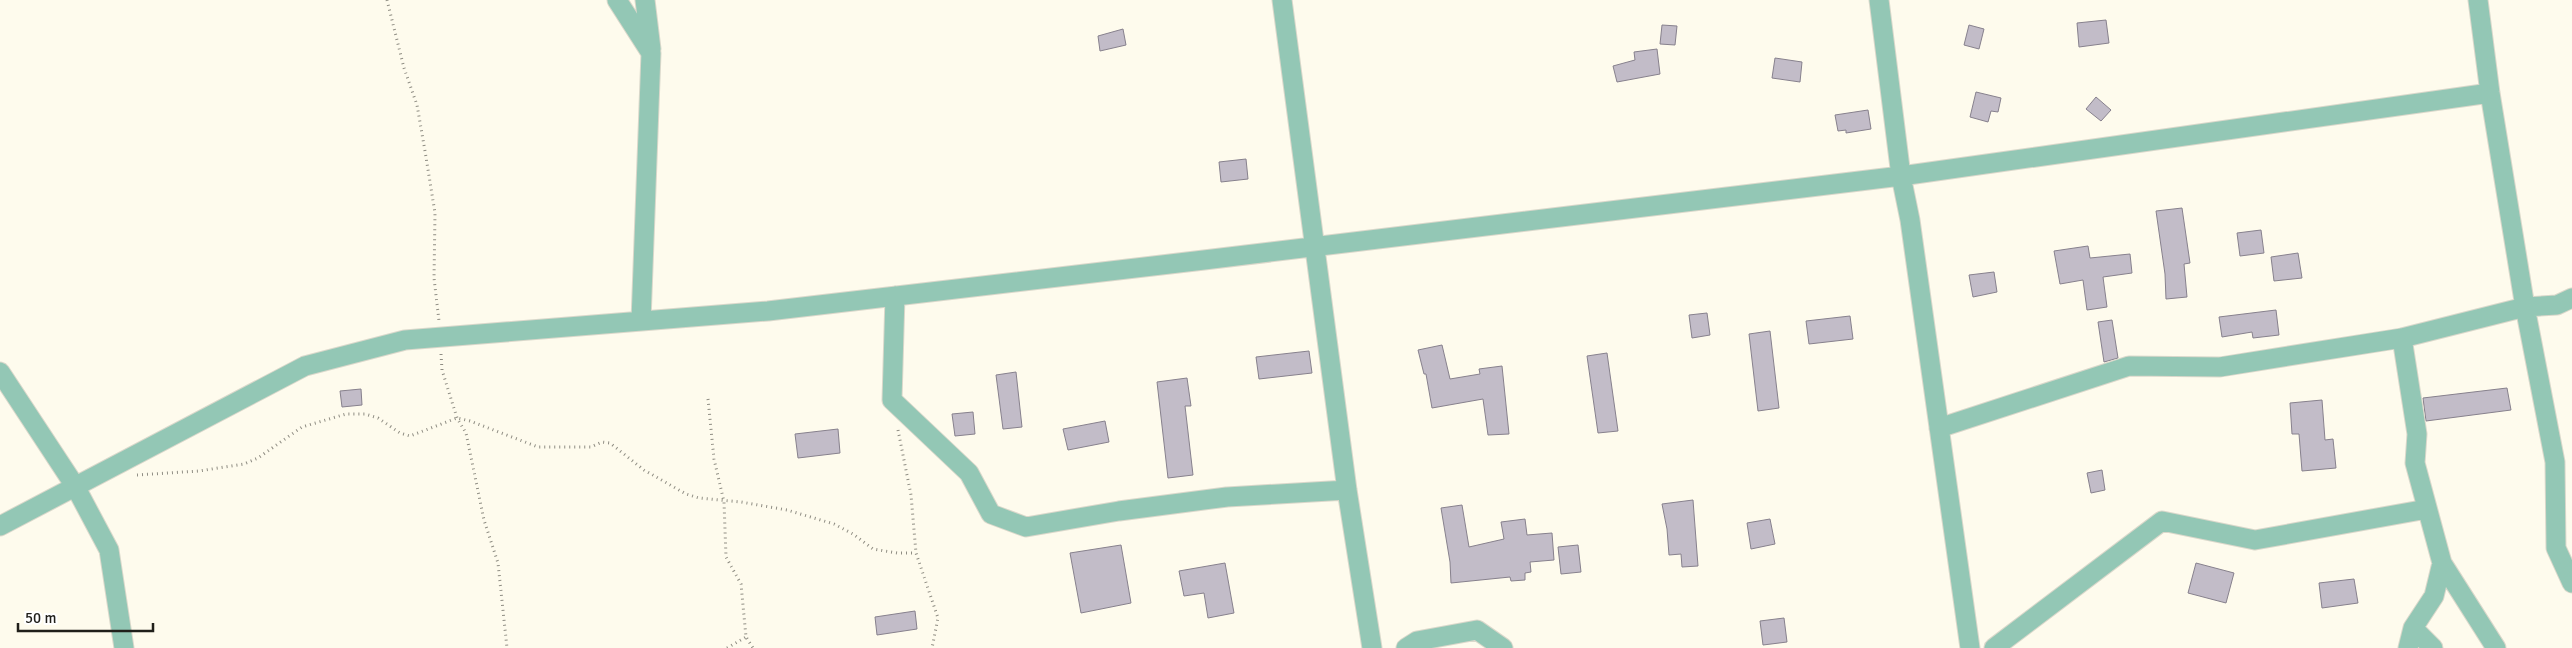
<svg xmlns="http://www.w3.org/2000/svg" width="2572" height="648" font-family="Signika,sans-serif">
	<rect width="100%" height="100%" fill="#fefbed"/>
	<path fill="#c2bcc8" stroke="#87818d" d="M2106,20L2109,43L2079,47L2077,23Z
		M1662,25L1677,26L1675,45L1660,44Z
		M1969,25L1984,29L1979,49L1964,45Z
		M1123,29L1126,45L1100,51L1098,36Z
		M1657,49L1660,74L1617,82L1613,66L1635,60L1634,52Z
		M1775,58L1802,62L1800,82L1772,78Z
		M1976,92L2001,98L1998,112L1991,111L1988,122L1970,117Z
		M2096,97L2111,110L2101,121L2086,109Z
		M1868,110L1871,129L1846,133V130L1838,131L1835,115Z
		M1246,159L1248,179L1221,182L1219,162Z
		M2182,208L2190,263L2184,264L2187,297L2166,299L2165,274L2156,211Z
		M2261,230L2264,253L2240,256L2237,233Z
		M2088,246L2090,258L2130,254L2132,273L2103,277L2107,307L2087,310L2083,280L2060,284L2054,251Z
		M2298,253L2302,278L2274,281L2271,257Z
		M1994,272L1997,292L1973,297L1969,275Z
		M2276,310L2279,335L2253,338L2252,332L2222,337L2219,317Z
		M1707,313L1710,335L1692,338L1689,315Z
		M1850,316L1853,339L1809,344L1806,321Z
		M2112,320L2118,358L2104,362L2098,322Z
		M1770,331L1779,408L1758,411L1749,334Z
		M1442,345L1450,379L1480,374L1479,369L1502,366L1509,434L1488,435L1483,399L1432,408L1426,374H1424L1418,350Z
		M1309,351L1312,373L1259,379L1256,357Z
		M1607,353L1618,431L1598,433L1587,356Z
		M1016,372L1022,427L1003,429L996,375Z
		M1187,378L1191,406H1185L1193,475L1168,478L1157,382Z
		M2507,388L2511,410L2426,421L2423,398Z
		M361,389L362,405L342,407L340,391Z
		M2322,400L2325,440L2333,439L2336,468L2302,471L2299,434H2292L2290,403Z
		M973,412L975,434L955,436L952,414Z
		M1105,421L1109,442L1068,450L1063,429Z
		M838,429L840,453L798,458L795,434Z
		M2102,470L2105,490L2091,493L2087,473Z
		M1693,500L1698,566L1682,567L1681,554L1669,555L1667,529L1662,504Z
		M1462,505L1469,547L1504,539L1501,522L1525,519L1527,535L1552,533L1554,560L1530,562L1531,572L1525,573V580L1511,581L1510,577L1451,583L1450,562L1441,508Z
		M1770,519L1775,544L1751,549L1747,523Z
		M1121,545L1131,603L1081,613L1070,553Z
		M1578,545L1581,572L1561,574L1558,547Z
		M1225,563L1234,613L1208,618L1204,593L1184,596L1179,571Z
		M2196,563L2234,573L2226,603L2188,593Z
		M2354,579L2358,603L2322,608L2319,583Z
		M915,611L917,629L877,635L875,617Z
		M1784,618L1787,642L1763,645L1760,621Z"/>
	<g fill="none" stroke-linecap="round" stroke-linejoin="round">
		<g stroke="#dad8cb" stroke-width="21">
			<path id="minor" d="M617,0L651,53L641,321
				M645,0L651,49
				M1282,0L1347,490L1372,648
				M1879,0L1901,176L1910,220L1970,648
				M2478,0L2490,93L2525,307L2555,462L2556,548L2572,583
				M895,296L892,400L969,473L991,514L1026,527L1119,511L1227,497L1347,490
				M2402,338L2417,434L2415,463L2442,563L2496,648
				M0,372L75,486L109,550L124,648
				M1939,428L2129,366L2220,367L2402,338L2525,307L2557,305L2572,298
				M0,526L305,366L405,340L768,311L1204,260L1901,176L2490,93
				M2413,628L2433,648
				M1406,648L1417,641L1477,630L1503,648
				M1994,648L2162,521L2255,540L2427,509
				M2408,648L2413,628L2434,596L2442,563"/>
		</g>
		<path stroke="#8f8d83" stroke-width="3" stroke-dasharray="1 4" stroke-linecap="butt" d="M387,0L404,68L417,105L425,151L435,213L434,278L439,321
			M441,354L442,370L457,418L466,433L484,520L498,563L507,648
			M708,399L714,459L724,502L726,557L741,584L746,637L753,648
			M898,430L911,495L916,553L938,618L932,648
			M137,475L199,471L244,464L258,458L302,427L346,414H365L378,418L400,433L410,436L457,418L470,421L538,447H591L602,442L610,443L644,470L686,494L699,498L741,502L787,510L834,524L853,534L873,549L897,553H916
			M727,648L746,637"/>
		<use href="#minor" stroke="#93c7b5" stroke-width="19"/>
	</g>
	<path d="M18 623v8h135v-8" fill="none" stroke="#201f1a" stroke-width="2.5"/>
	<text x="25" y="623" font-size="15" fill="#201f1a" stroke="#ffffff" stroke-width="4" paint-order="stroke">50 m</text>
</svg>
